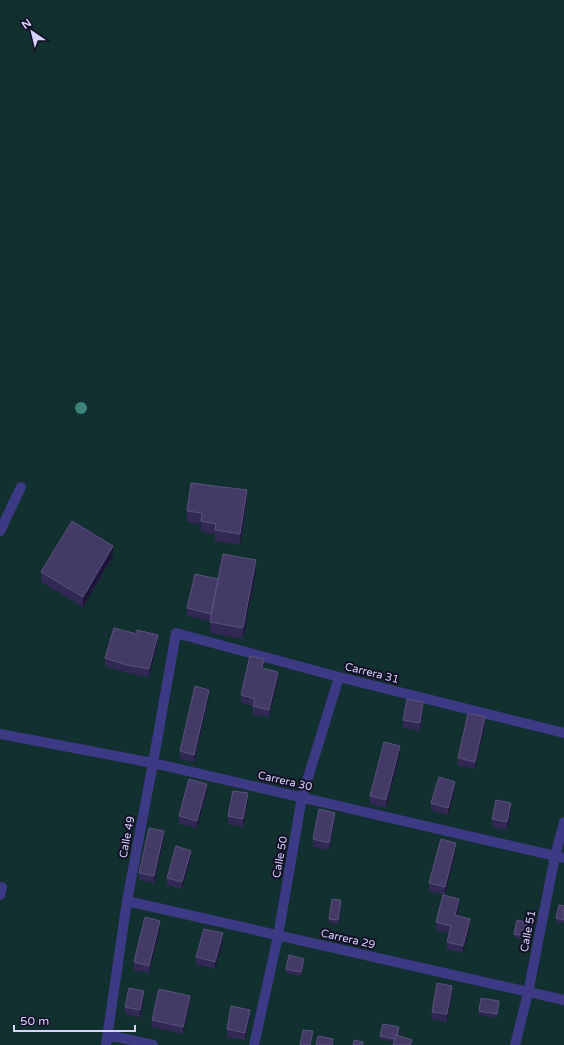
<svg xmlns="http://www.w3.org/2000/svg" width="564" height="1045" font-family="'Varela Round',sans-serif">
	<rect width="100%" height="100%" fill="#130f26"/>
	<path fill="#12302f" d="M0,0H564V1045H0Z"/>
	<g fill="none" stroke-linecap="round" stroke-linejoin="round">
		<path stroke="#3d3a85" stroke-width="10" d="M0,531L21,487
			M0,734L153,763L564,858
			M0,895L2,887
			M127,901L564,1000
			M108,1035L153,1045
			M106,1045L127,901L153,763L176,633L339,677L564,733
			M254,1045L278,936L302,797L339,677
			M515,1045L528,993L555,856L564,822"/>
	</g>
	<circle fill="#3d827b" cx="81" cy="408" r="6"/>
	<path fill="#312854" d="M247,501L240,545L215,541V534L201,532V524L187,522V511Z
		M113,556L83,607L41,582V572Z
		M256,571L243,639L210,633V621L187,616V608L218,579Z
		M158,642L149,677L127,673L105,666V658Z
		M264,666V669L278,679L269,717L253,714V706L241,703V695Z
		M209,697L194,762L180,759V751Z
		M423,709L420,730L403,728V720Z
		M485,724L475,769L458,765V758Z
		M400,754L386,808L370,804V796Z
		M455,789L448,815L431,810V803Z
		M207,791L197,828L179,824V816Z
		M248,801L243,827L228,824V816Z
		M511,810L507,830L492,827V819Z
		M335,820L329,850L313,847V839Z
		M164,839L154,883L139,880V873Z
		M456,850L445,895L429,891V883Z
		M191,858L182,889L167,885V878Z
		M341,904L338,924L329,923V919Z
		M564,906V923L556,922V918Z
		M459,907L457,915L470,926L463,953L447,949V942L449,933L436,930V922Z
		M160,928L149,973L134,970V962Z
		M533,928L530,941L514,937V934Z
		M223,941L215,969L196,964V957Z
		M304,962L301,976L286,973V969Z
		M452,993L447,1022L432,1019V1012Z
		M144,998L140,1018L125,1014V1007Z
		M190,1003L183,1034L152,1027V1020Z
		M499,1005L497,1018L479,1015V1011Z
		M250,1017L245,1040L227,1037V1029Z
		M399,1031L398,1036L412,1045L380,1039V1036Z"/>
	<path fill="#1d163a" d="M247,490V501L240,545V534Z
		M113,546V556L83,607V597Z
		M256,560V571L243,639V628Z
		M158,635V642L149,677V669Z
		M264,659V666L262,676V668Z
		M278,672V679L269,717V710Z
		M209,690V697L194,762V755Z
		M423,702V709L420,730V723Z
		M485,717V724L475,769V762Z
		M400,746V754L386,808V800Z
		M455,782V789L448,815V808Z
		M207,784V791L197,828V821Z
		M248,793V801L243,827V819Z
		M511,803V810L507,830V822Z
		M335,813V820L329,850V843Z
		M164,831V839L154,883V876Z
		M456,843V850L445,895V887Z
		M191,851V858L182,889V882Z
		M459,899V907L455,922V915Z
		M341,900V904L338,924V920Z
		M470,919V926L463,953V946Z
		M160,921V928L149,973V966Z
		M533,924V928L530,941V937Z
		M223,933V941L215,969V962Z
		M304,959V962L301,976V972Z
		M452,986V993L447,1022V1014Z
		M144,991V998L140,1018V1010Z
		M190,996V1003L183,1034V1027Z
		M250,1010V1017L245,1040V1033Z
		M313,1031V1035L311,1045H310Z"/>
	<path fill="#433a66" stroke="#5a527e" d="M191,483L247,490L240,534L215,530L216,524L201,521L202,513L187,511Z
		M72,521L113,546L83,597L41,572Z
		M223,554L256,560L243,628L210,622Z
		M195,574L218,579L211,614L187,608Z
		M114,628L137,634V630L158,635L149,669L127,665L105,658Z
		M250,656L264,659L262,668L278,672L269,710L253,706L255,699L241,695Z
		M195,686L209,690L194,755L180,751Z
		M407,699L423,702L420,723L403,720Z
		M468,713L485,717L475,762L458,758Z
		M384,742L400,746L386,800L370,796Z
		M439,777L455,782L448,808L431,803Z
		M189,779L207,784L197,821L179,816Z
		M233,791L248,793L243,819L228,816Z
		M496,800L511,803L507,822L492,819Z
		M319,809L335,813L329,843L313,839Z
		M149,828L164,831L154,876L139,873Z
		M441,839L456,843L445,887L429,883Z
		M176,846L191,851L182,882L167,878Z
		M443,895L459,899L455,915L470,919L463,946L447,942L451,926L436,922Z
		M332,899L341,900L338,920L329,919Z
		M559,905L564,906V920L556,918Z
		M145,917L160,921L149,966L134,962Z
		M517,920L533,924L530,937L514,934Z
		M204,929L223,933L215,962L196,957Z
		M289,955L304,959L301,972L286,969Z
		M437,983L452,986L447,1014L432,1012Z
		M129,988L144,991L140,1010L125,1007Z
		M159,989L190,996L183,1027L152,1020Z
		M481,998L499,1001L497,1014L479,1011Z
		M231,1006L250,1010L245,1033L227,1029Z
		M383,1024L399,1027L397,1036L396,1035L395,1039L380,1036Z
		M303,1030L313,1031L310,1045H300Z
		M396,1035L412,1040L410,1045H393Z
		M318,1036L333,1039L332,1045H316Z
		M354,1040L363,1042V1045H353Z"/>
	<g text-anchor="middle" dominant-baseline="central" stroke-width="4" stroke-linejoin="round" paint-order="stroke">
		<g font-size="11" fill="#d9d4ff" stroke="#130f26">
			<text transform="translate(372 673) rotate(14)">Carrera 31</text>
			<text transform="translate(285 781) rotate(13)">Carrera 30</text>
			<text transform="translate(127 837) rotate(-79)">Calle 49</text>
			<text transform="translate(280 857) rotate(-80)">Calle 50</text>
			<text transform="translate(528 931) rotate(-79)">Calle 51</text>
			<text transform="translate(348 939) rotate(13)">Carrera 29</text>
		</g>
	</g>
	<g transform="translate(32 32) rotate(325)" stroke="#130f26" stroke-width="3" paint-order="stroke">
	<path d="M0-3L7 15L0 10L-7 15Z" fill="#d9d4ff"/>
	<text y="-6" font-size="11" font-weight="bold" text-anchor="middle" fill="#d9d4ff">N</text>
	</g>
	<path d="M14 1025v6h121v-6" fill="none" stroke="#d9d4ff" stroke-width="2"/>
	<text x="20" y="1025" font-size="12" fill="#d9d4ff" stroke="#130f26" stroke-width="3" paint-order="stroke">50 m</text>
</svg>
